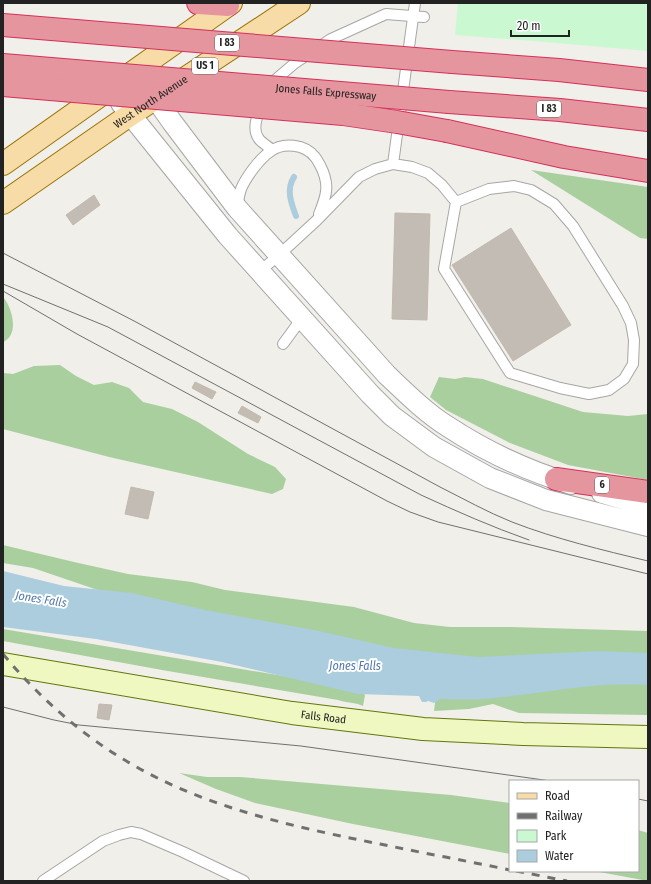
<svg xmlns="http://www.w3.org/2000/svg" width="651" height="884" font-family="'Fira Sans Condensed',sans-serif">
	<rect width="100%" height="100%" fill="#f1efe9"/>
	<path fill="#a9cf9f" d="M531,170L648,187V239L640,238Z
		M3,297C12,307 20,335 3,342Z
		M60,365L76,376L94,385L112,382L129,388L143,402L172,409L198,422L248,454L275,467L286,479L283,489L272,494L109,457L3,429V373L13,374L34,366Z
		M439,377L455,379L465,377L483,379L583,412L628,416L648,414V480L568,465L510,443L446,410L430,397Z
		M3,545L74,562L128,574L192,582L225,590L354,607L414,623L450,627H511L648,631V715L519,713L493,704L469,709L434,711L440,666L130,601L33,568L3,563Z
		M3,629L295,678L354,684L365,695L363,706C355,702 347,703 338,700L162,670L3,641Z
		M179,773L207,777H240L451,795L510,803V854L353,824L255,803L216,789Z
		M638,830L648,833V881L594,871H638Z"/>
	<path fill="#c9f8d1" d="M458,3H648V51L534,41L455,35Z"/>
	<path fill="#abcddd" d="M3,571L64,586L132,593L205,610L319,631L394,648L478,657L599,651L648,653V685C597,681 546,693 495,698C477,700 458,699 440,699L434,703L428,701L426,702H422L419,696L358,694L222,662L96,639L3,627Z"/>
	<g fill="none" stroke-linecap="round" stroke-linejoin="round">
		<path stroke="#abcddd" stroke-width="6" d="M294,177C286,189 291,203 296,216"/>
	</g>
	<path fill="#c2bcb5" stroke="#c3b8ab" d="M94,195L100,205L73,225L66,215Z
		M395,213L430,214L427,320L392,319Z
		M511,228L571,325L513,361L452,265Z
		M195,382L216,392L212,399L192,388Z
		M242,406L261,417L258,423L238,413Z
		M131,487L154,492L148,519L125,514Z
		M99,704L112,705L109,720L97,718Z"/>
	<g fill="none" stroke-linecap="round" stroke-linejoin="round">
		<g stroke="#a6a6a6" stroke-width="12">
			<path id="lane" d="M271,88L275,80L295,63L331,39L386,14L424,17
				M262,105C257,115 252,130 259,139C262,143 268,146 272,150
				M393,164L415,3
				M237,207C238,202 239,195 241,189C246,177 260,158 271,151C283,142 305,144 315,157C317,159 318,162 320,165C330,184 327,195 319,214
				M260,271L278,256L317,220L359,177L375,169L393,164L412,167L428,173L442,185L456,202L444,269L510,373L560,388L589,394L609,390L624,379L633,364L634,340L631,323L623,306L573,226L554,204L531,190L514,186L489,189L456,202
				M283,344L302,318
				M43,881L103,841L119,835L131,832L141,834L183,852L244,881"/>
		</g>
		<g stroke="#a6a6a6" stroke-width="22">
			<path id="street" d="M148,88L172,122L237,208L387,375C406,393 425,412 447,426C485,451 528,471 571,484
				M121,103L228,236L370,394L392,416L434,447L490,478L546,500L648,526
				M602,493L648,506"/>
		</g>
		<g stroke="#62770a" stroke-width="24">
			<g id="secondary">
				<path id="s1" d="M3,664L292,713L423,729L523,734L648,737"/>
			</g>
		</g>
		<g stroke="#997406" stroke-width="24">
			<g id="primary">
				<path d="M3,164L231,3"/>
				<path id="s2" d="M3,203L124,119L299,3"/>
			</g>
		</g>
		<g stroke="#d5305b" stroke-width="24">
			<path id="highway" d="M198,3L228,5
				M452,62L559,70L648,80
				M449,102L560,110L648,120
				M447,131L564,157L648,171
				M556,479L648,492"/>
		</g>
		<use href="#lane" stroke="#fff" stroke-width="10"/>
		<use href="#street" stroke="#fff" stroke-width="20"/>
		<use href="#secondary" stroke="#f0f8c1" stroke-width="22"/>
		<use href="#primary" stroke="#f8dca7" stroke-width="22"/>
		<use href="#highway" stroke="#e4959d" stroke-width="22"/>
		<path stroke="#707070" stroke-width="1" d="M3,253L136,322L440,487C464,499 487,512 512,522C556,539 602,550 648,561
			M3,284L108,327L421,495C456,511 492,527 529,540
			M3,291L77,334L387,501L410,512L438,522L648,574
			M3,707L54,720L79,725L301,746L551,781
			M638,799L648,801"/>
		<path stroke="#707070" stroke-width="3" stroke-dasharray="8 8" stroke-linecap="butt" d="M3,654C37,695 78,732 123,759C199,806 293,827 380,844C423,853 467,861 510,870
			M516,871L567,881"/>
		<g stroke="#d5305b" stroke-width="24" stroke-linecap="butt">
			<g id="highway-bridge">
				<path d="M3,25L452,62"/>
				<path id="s3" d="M3,65L449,102"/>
				<path d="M3,85L343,114L397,122L447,131"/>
			</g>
		</g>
		<use href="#highway-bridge" stroke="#e4959d" stroke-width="22"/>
	</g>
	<g text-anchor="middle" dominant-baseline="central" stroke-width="4" stroke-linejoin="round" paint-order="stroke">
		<g fill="#fff" stroke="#646464" stroke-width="1">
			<rect x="215" y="35" width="24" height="16" rx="3"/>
			<rect x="192" y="58" width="26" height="16" rx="3"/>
			<rect x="537" y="101" width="24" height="16" rx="3"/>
			<rect x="595" y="477" width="14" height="16" rx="3"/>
		</g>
		<g font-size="10" font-weight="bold" fill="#222">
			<text x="227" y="43">I 83</text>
			<text x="205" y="66">US 1</text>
			<text x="549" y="109">I 83</text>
			<text x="602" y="485">6</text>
		</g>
		<g font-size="11" fill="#222" stroke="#fff">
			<text stroke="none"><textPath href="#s3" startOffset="324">Jones Falls Expressway</textPath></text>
			<text stroke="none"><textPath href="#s2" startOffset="179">West North Avenue</textPath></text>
			<text stroke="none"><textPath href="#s1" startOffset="325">Falls Road</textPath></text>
		</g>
		<g font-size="12" font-style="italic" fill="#5078af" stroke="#fff">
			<text transform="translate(41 599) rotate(9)">Jones Falls</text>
			<text x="355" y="666">Jones Falls</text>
		</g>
	</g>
	<rect width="651" height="884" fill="none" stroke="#222222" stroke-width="8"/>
	<rect x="509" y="780" width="130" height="92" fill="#ffffff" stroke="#a7a7a7"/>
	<rect x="517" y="793" width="20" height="6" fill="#f8dca7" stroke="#a7a7a7"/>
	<text x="545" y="800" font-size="12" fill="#222222">Road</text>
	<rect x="517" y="813" width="20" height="6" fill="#707070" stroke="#a7a7a7"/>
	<text x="545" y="820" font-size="12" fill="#222222">Railway</text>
	<rect x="517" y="830" width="20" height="12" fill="#c9f8d1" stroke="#a7a7a7"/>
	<text x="545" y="840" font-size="12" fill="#222222">Park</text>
	<rect x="517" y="850" width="20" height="12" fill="#abcddd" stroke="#a7a7a7"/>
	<text x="545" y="860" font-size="12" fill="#222222">Water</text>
	<path d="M511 30v6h58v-6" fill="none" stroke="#222222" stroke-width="2"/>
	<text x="517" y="30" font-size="12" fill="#222222" stroke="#ffffff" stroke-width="3" paint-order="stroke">20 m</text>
</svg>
